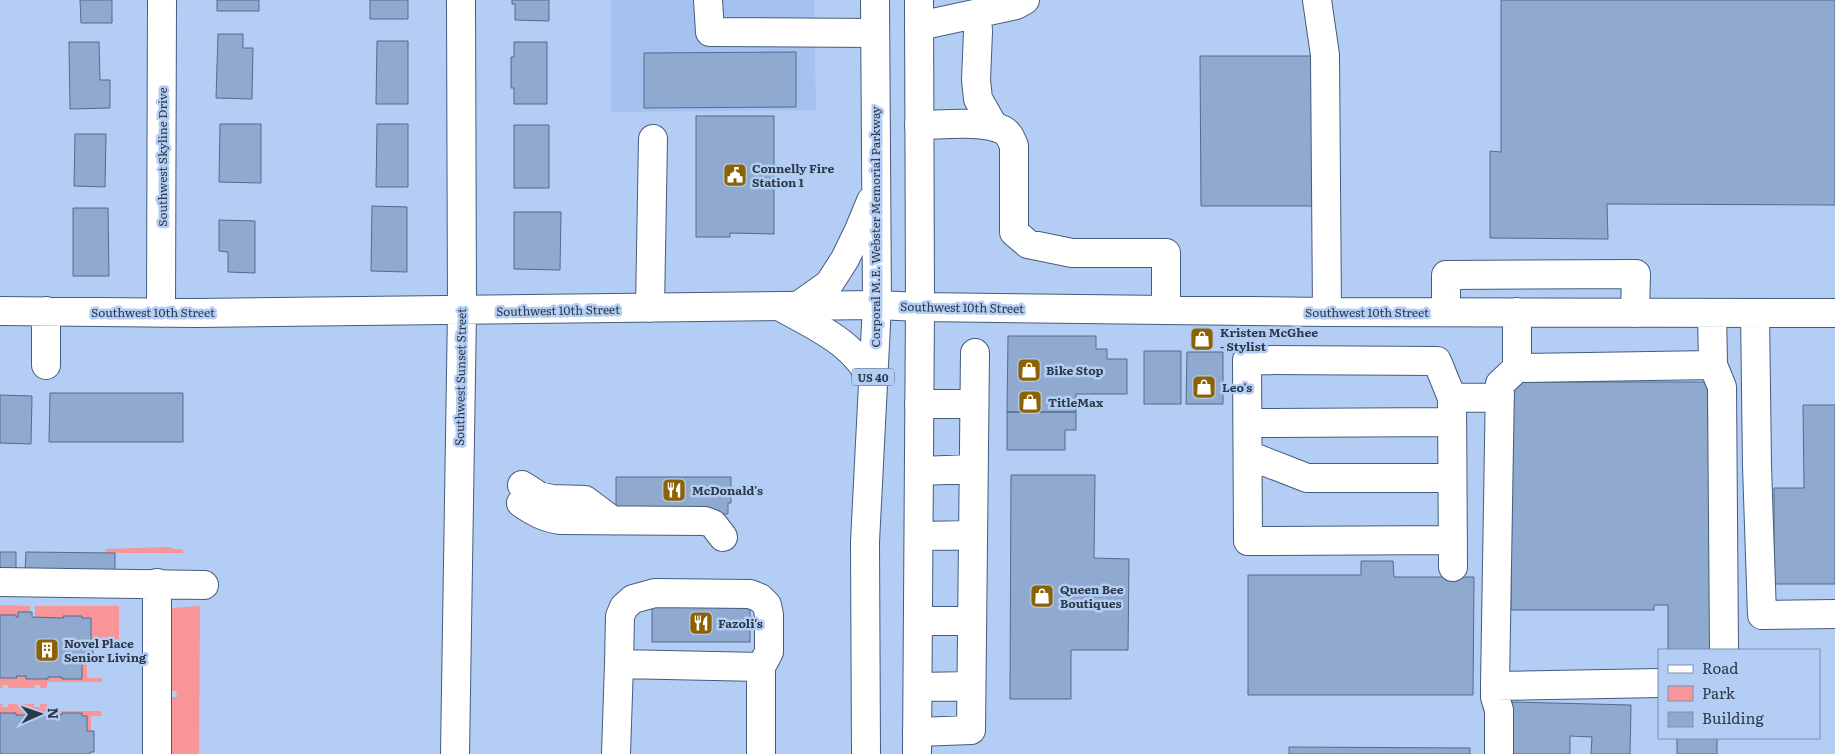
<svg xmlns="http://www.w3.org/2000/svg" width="1835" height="754" font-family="Literata,serif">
	<rect width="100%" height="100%" fill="#b3cdf5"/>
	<path fill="#a4c1ef" d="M611,0H814L816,110L611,112Z"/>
	<path fill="#f79598" d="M169,547L173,549H182L183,553H105L106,549Z
		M0,605L30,606V612H18V617H16L15,615H0Z
		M35,606H119V646H93V644H91L82,616H64V618L35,617Z
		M200,606L199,754H171V697H177L176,691H172V608Z
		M82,661H87V678H102V682H47V688H40V685H35L34,688H8V685H3L2,688H0V678H16V676H26V679H48V677H62V679H82Z
		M0,704H2V707H8V704H34V707H40V704H47V711H101L102,716H91V731H87V716L48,715L47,714L16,715V713H0Z"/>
	<path fill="#8fa9cf" stroke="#536b8e" d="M80,0H112V23H81Z
		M217,0H259V11H217Z
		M370,0H408V19H370Z
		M512,0H549V21L515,20V4H512Z
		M1501,0H1835V205L1607,204L1608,239L1490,238V151L1501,152Z
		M218,34H243V48H253L252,99L216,98Z
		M377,41H408V104H376Z
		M69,42H99L100,80H110V108L70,109Z
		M514,42H547V104H514V88H511V57H514Z
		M796,52V107L644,108V53Z
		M1200,56H1316V206H1201Z
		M696,116H774V234L730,233V237H696Z
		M220,124H261V183L219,182Z
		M377,124H408V187H376Z
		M514,125H549V188H514Z
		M75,134H106L105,187L74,186Z
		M372,206L407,207V272L371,271Z
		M73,208H108L109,276H73Z
		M514,212H561L560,270L514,269Z
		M219,220L255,221V273L228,272V252L219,251Z
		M1008,336H1096V349H1107V359H1127V394H1076V412H1007Z
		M1144,351H1181V404H1144Z
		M1187,352H1223V404H1186Z
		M1511,382H1708V431H1718V650H1668V605H1654V610H1511Z
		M50,393H183V442H49Z
		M0,395L32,396L31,444L0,443Z
		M1803,405H1835V584H1774V488H1804Z
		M1007,412H1076V430H1065V450H1007Z
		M1011,475H1095L1094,558L1129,559L1128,650H1071V699H1010Z
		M616,477H731V503H728V514H632L616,507Z
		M0,552H16V572H0Z
		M26,552L115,553V573L25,572Z
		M1361,561H1393L1394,577H1474L1473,695H1248V575H1361Z
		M652,604L750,605V642H652Z
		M18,612H32V617L64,618L63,616H82V618H91V644H93V661H82V679H62V677H48V679H26V676H16L17,678H0V615H16V617H18Z
		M1512,702L1631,705L1630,754H1591L1592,737L1570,736V754H1510Z
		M0,713H16V715H26V714L62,715V713H82V716H87V731H94V752H90V754H0Z
		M1677,738H1717V754H1677Z
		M1289,747L1470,748V754H1289Z"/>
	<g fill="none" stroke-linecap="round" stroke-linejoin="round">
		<g stroke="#465c7f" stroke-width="30">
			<path id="minor" d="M708,0L710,32L875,33
				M1317,0L1325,55L1327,312
				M977,14L978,32L976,80L978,99L994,127
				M919,26L1016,5L1025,0
				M919,125C940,125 984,120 1003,130C1009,133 1011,139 1014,146V232L1028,244L1072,253H1166V310
				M650,308L653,139
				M0,311L197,313L877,305L920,307L1327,312L1835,313
				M46,311V365
				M1446,312V275L1636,274L1635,313
				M161,313L162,0
				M1712,313L1713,365L1722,387L1724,650
				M1755,313L1757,466L1762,615L1835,614
				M1517,368L1713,365
				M1452,398L1500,397
				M919,404H974
				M1248,423L1451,422
				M1248,455L1307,478H1452
				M919,471L973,469
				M522,485L539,496L552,499L585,500L613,521
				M521,503C534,512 545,518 561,520L705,521L713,524L723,537
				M919,536L972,535
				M1453,540L1248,541L1247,360L1437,361L1452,398L1453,567
				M0,582L204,585
				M918,621H972
				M619,664L620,616L624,607L633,599L655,593L750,594L760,598L767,605L769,615V652L761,667
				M1495,686L1659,683
				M918,687L971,686
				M917,732L971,730L975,353
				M157,754V583
				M455,754L462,311L461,0
				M616,754L619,664L761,667V754
				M1499,754V710L1495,697V686L1500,384L1517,368V312"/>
		</g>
		<g stroke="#465c7f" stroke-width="30">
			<path id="major" d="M798,306L829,284L845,259L859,230L871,201
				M781,307C816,327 856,343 873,383
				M866,754L865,542L877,305L875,0
				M917,754L920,307L919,0"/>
		</g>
		<use href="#minor" stroke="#fff" stroke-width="28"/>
		<use href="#major" stroke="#fff" stroke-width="28"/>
	</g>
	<defs>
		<g id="civic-square" transform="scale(1.25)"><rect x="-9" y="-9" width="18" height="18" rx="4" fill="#8c6204" stroke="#b3cdf5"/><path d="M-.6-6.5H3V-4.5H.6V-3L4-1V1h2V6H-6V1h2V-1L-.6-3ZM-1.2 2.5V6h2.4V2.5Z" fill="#fff"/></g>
		<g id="shop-square" transform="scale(1.25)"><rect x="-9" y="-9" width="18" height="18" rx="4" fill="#8c6204" stroke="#b3cdf5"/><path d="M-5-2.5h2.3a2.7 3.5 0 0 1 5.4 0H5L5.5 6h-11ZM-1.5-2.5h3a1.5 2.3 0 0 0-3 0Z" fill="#fff"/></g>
		<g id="restaurant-square" transform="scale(1.25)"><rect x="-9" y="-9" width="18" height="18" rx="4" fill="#8c6204" stroke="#b3cdf5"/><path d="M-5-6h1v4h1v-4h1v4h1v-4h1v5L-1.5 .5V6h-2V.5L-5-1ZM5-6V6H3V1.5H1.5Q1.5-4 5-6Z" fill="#fff"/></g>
		<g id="building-square" transform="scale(1.25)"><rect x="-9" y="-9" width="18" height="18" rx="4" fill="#8c6204" stroke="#b3cdf5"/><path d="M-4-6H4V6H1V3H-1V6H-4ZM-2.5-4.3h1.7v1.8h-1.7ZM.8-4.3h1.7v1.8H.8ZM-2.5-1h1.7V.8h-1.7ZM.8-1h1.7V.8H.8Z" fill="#fff"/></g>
	</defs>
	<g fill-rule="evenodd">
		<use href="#civic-square" x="735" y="175"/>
		<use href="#shop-square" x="1202" y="339"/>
		<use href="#shop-square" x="1029" y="370"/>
		<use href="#shop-square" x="1204" y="387"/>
		<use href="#shop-square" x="1030" y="402"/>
		<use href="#restaurant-square" x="674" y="490"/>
		<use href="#shop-square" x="1042" y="596"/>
		<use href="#restaurant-square" x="701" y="623"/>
		<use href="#building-square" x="47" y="650"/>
	</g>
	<g text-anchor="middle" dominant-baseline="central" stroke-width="5" stroke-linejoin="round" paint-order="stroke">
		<rect fill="#b3cdf5" stroke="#55657c" stroke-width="1" x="852" y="368.5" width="42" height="17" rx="4"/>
		<g font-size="11" font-weight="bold" fill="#2d3848">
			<text x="873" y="377">US 40</text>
		</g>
		<g font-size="12" fill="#2d3848" stroke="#b3cdf5">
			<text transform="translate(162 157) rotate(-90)">Southwest Skyline Drive</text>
			<text transform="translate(875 227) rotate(-90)">Corporal M.E. Webster Memorial Parkway</text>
			<text transform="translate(962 307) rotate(1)">Southwest 10th Street</text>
			<text transform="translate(558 310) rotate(-1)">Southwest 10th Street</text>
			<text x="153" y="312">Southwest 10th Street</text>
			<text x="1367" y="312">Southwest 10th Street</text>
			<text transform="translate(460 377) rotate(-89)">Southwest Sunset Street</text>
		</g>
		<g font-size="12" font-weight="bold" fill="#2d3848" stroke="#b3cdf5" text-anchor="start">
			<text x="752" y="168">Connelly Fire<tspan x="752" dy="14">Station 1</tspan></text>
			<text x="1220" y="332">Kristen McGhee<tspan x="1220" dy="14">- Stylist</tspan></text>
			<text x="1046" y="370">Bike Stop</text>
			<text x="1222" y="387">Leo's</text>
			<text x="1048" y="402">TitleMax</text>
			<text x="692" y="490">McDonald's</text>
			<text x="1060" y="589">Queen Bee<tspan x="1060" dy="14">Boutiques</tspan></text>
			<text x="718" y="623">Fazoli's</text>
			<text x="64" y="643">Novel Place<tspan x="64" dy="14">Senior Living</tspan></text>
		</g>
	</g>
	<rect x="1658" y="649" width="162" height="90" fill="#b3cdf5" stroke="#7d91b0"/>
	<rect x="1668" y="665" width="25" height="8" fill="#ffffff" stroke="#7d91b0"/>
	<text x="1702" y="674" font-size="15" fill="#2d3848">Road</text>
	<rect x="1668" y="686" width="25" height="15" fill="#f79598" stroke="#7d91b0"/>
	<text x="1702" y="699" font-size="15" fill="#2d3848">Park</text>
	<rect x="1668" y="712" width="25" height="15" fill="#8fa9cf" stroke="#7d91b0"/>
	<text x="1702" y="724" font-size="15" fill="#2d3848">Building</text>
	<g transform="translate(40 714) rotate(88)" stroke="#b3cdf5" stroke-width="4" paint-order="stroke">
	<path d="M0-4L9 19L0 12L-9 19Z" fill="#2d3848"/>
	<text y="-8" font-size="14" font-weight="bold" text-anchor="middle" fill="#2d3848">N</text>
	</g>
</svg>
